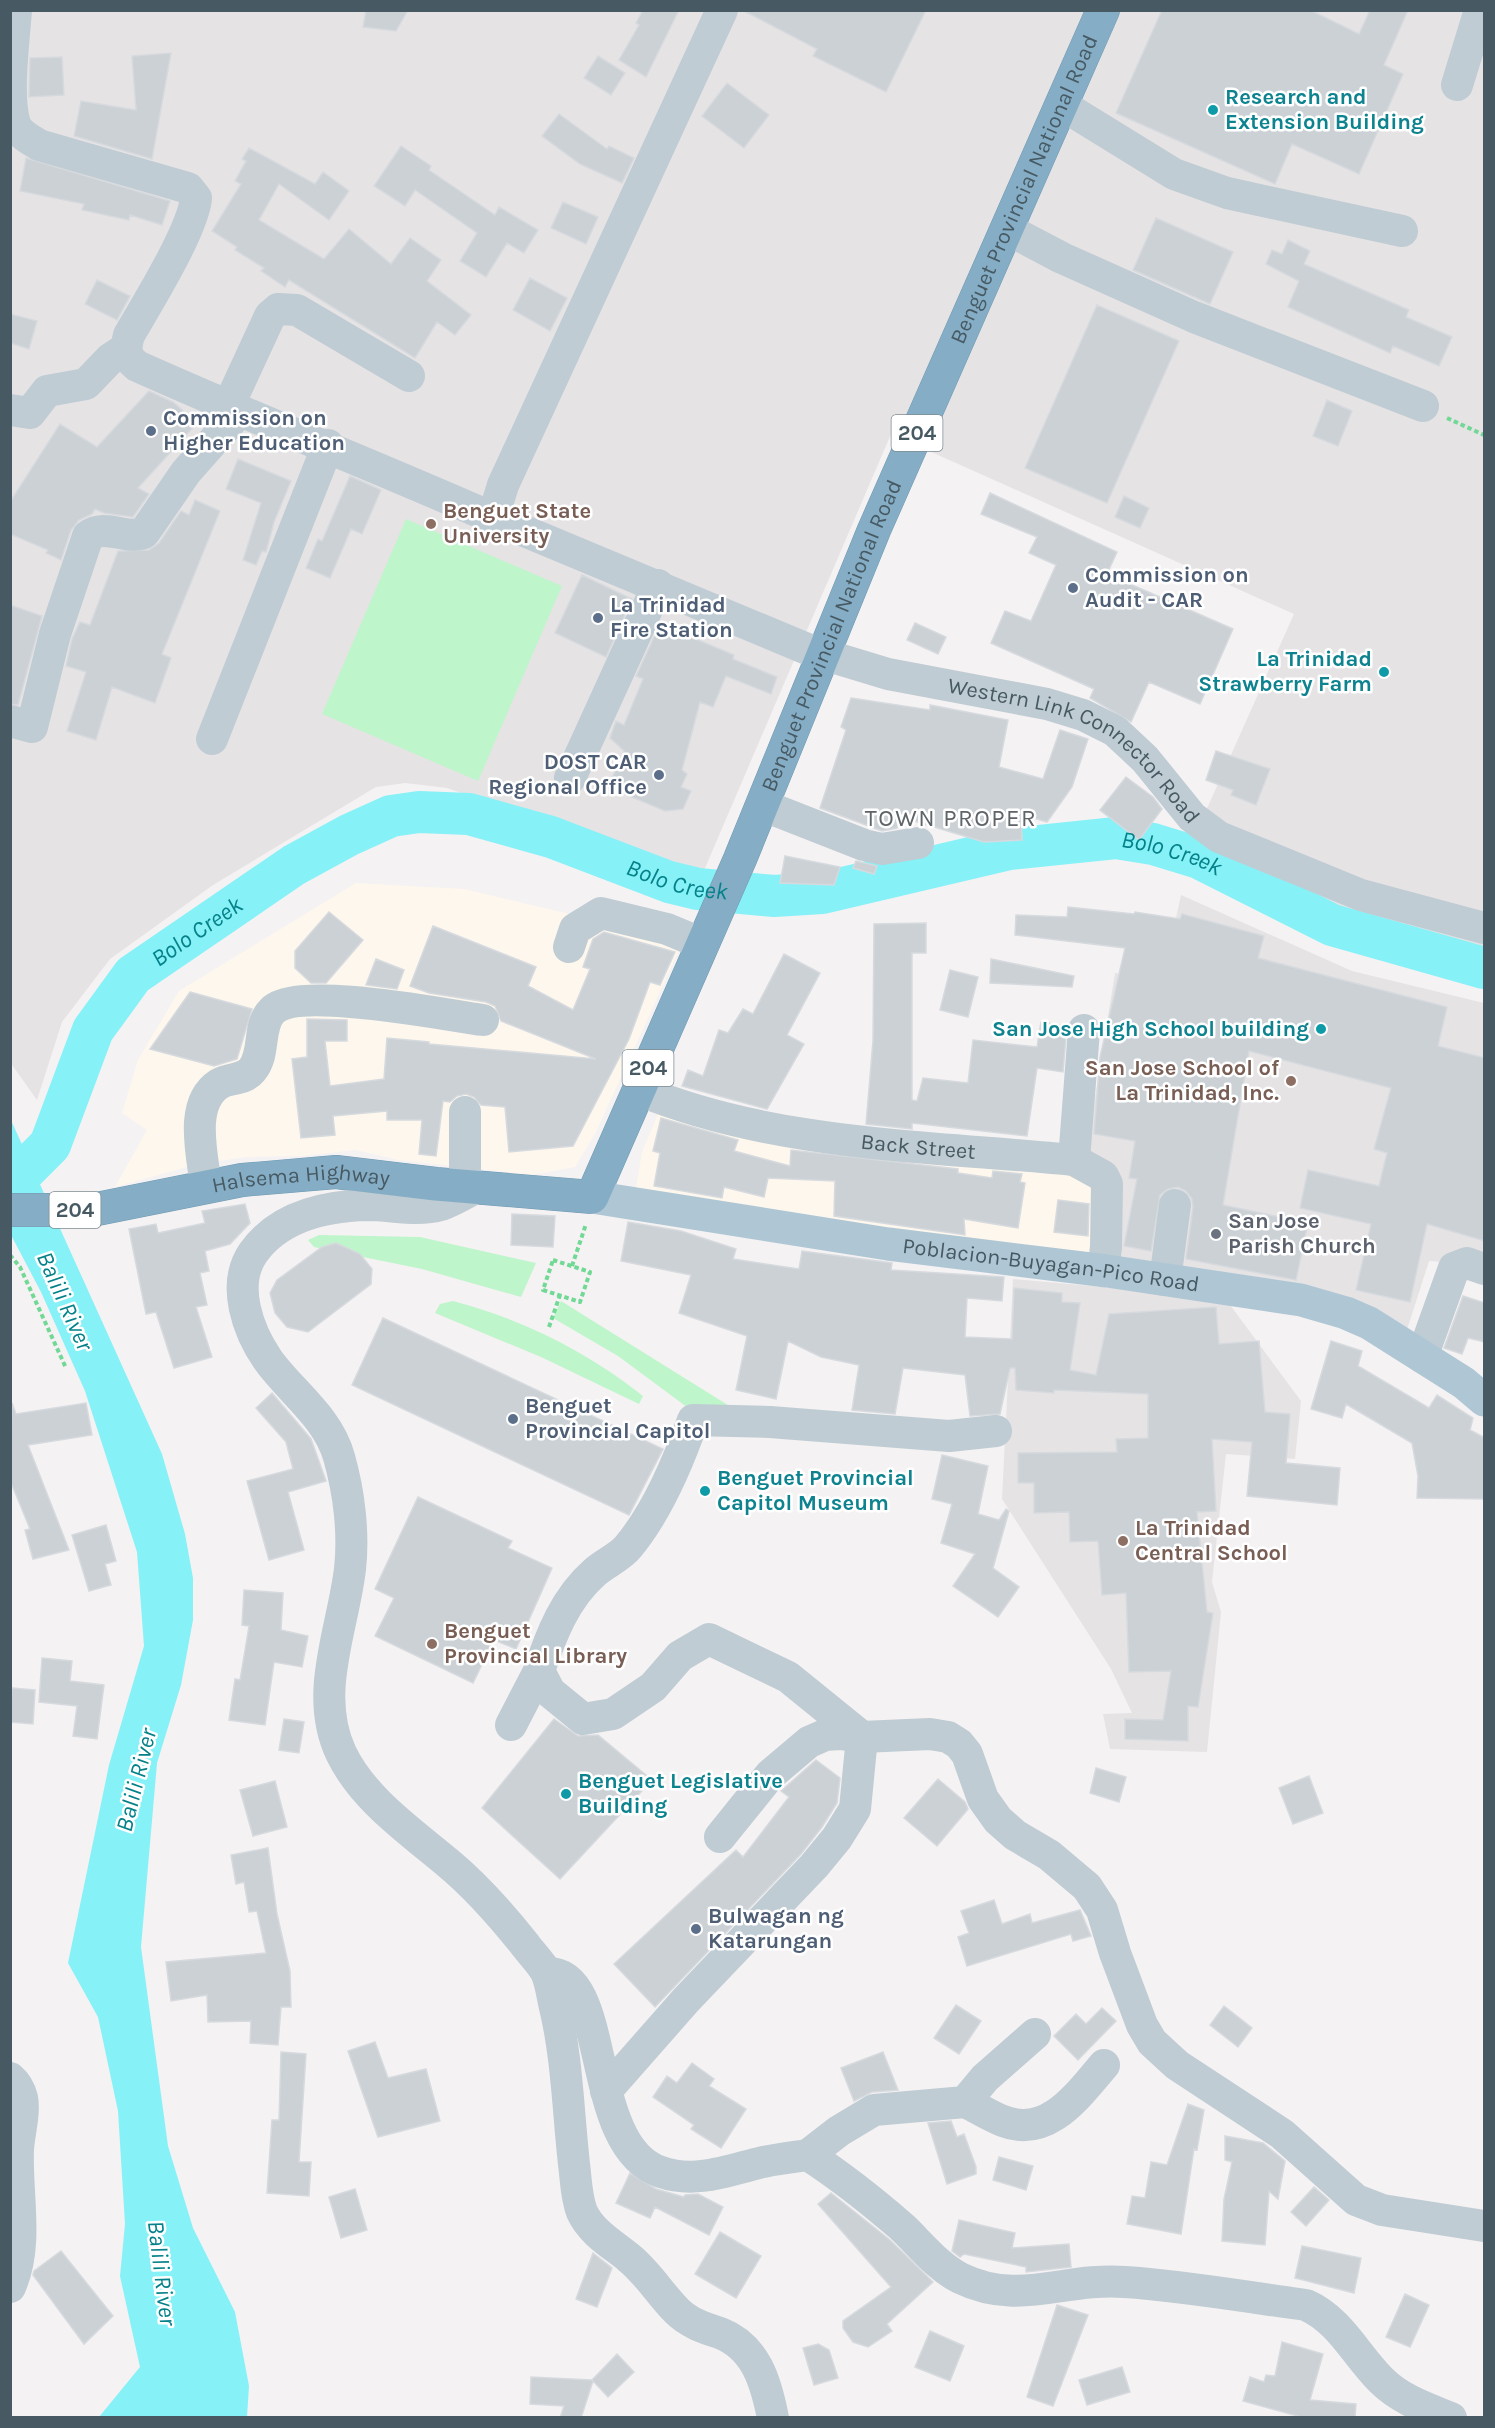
<svg xmlns="http://www.w3.org/2000/svg" width="1495" height="2428" font-family="Karla,sans-serif">
	<rect width="100%" height="100%" fill="#f5f2f3"/>
	<path fill="#fef7ed" d="M356,883L464,889L683,941L596,1132L575,1167L531,1175L399,1160L355,1150L302,1156L247,1157L198,1164L115,1187L147,1130L122,1113L138,1060L179,991Z
		M665,1098L1065,1170L1103,1189L1099,1256L635,1194L642,1152Z"/>
	<path fill="#e6e3e5" d="M10,11H1484V978L1388,954L1306,918L1264,892L1187,853L1294,614L891,434L702,875L447,788L405,783L376,787L213,885L110,959L62,1022L37,1100L10,1062Z
		M1181,895L1352,971L1484,1003V1265L1429,1261L1406,1333L1116,1261L1085,1160L1115,973L1162,982Z
		M1013,1279L1225,1298L1301,1401L1295,1459L1226,1454L1212,1582L1221,1612L1207,1752L1110,1749L1103,1714L1132,1713L1111,1669L1002,1499Z"/>
	<path fill="#bef5cb" d="M406,519L562,586L478,781L322,714Z
		M319,1235L420,1237L536,1263L521,1297L422,1269L314,1247L308,1240Z
		M453,1301C522,1319 588,1352 643,1396L639,1404L541,1357L435,1313L440,1304Z
		M561,1301L731,1407L699,1416L618,1356L553,1318Z"/>
	<path fill="#86f1f7" d="M10,1118L162,1454L185,1534L193,1578V1620L181,1685L157,1763L141,1947L168,2146L193,2228L235,2312L249,2386L247,2417H99L140,2367L120,2276L125,2224L118,2111L98,2017L68,1963L109,1765L144,1646L137,1552L85,1391L41,1292L11,1235Z"/>
	<g fill="none" stroke-linecap="round" stroke-linejoin="round">
		<path stroke="#86f1f7" stroke-width="42" id="s1" d="M16,1179L50,1145L93,1030L133,975L294,865L349,835L391,816L419,812L469,814L551,837L669,882L698,889L774,896L822,893L1009,849L1116,838L1153,844L1199,858L1332,925L1484,968"/>
	</g>
	<path fill="#cbd1d5" stroke="#d6dade" stroke-width="1.5" d="M366,10H408L396,31L363,27Z
		M643,10H679L646,77L619,60L639,25L636,23Z
		M742,10H926L886,92L813,56L817,49Z
		M1162,10H1310L1359,34L1370,10H1408L1384,65L1403,74L1359,174L1292,144L1275,184L1116,113Z
		M171,53L152,159L74,136L81,101L136,110L132,56Z
		M598,56L625,73L611,95L584,78Z
		M62,57L64,95L29,97L30,58Z
		M727,83L769,115L744,148L702,116Z
		M559,114L607,149L609,146L634,158L622,183L580,164L542,136Z
		M401,146L431,166L429,170L495,215L499,207L538,230L524,253L507,243L486,277L460,261L477,233L415,190L405,206L374,186Z
		M249,148L315,184L323,172L349,191L329,220L279,184L259,220L324,259L349,229L391,264L410,238L441,260L427,281L471,315L455,335L437,322L415,358L289,280L285,287L261,271L264,268L235,250L237,247L212,231L241,184L235,181L246,161L242,159Z
		M26,158L170,201L162,225L130,215L129,220L82,210L84,204L20,191Z
		M563,202L598,217L586,244L551,228Z
		M1156,218L1233,252L1210,304L1133,270Z
		M1288,240L1310,251L1304,264L1409,310L1406,317L1452,337L1439,366L1393,346L1390,353L1288,307L1299,281L1266,264L1272,250L1282,254Z
		M530,278L567,298L550,331L513,310Z
		M97,280L130,296L117,320L85,304Z
		M1097,305L1179,341L1107,503L1025,468Z
		M10,314L37,321L29,349L10,343Z
		M149,391L173,402L197,423L138,488L149,494L133,517L104,513L95,509L92,514L79,520L71,530L61,560L46,553L48,550L10,534V502L60,424L97,447Z
		M1327,400L1352,411L1338,446L1313,436Z
		M238,459L291,481L274,522L266,552L262,551L256,565L243,560L261,503L226,489Z
		M350,476L381,490L362,534L351,529L330,578L306,568L318,539L322,541Z
		M990,493L1117,552L1107,574L1233,629L1200,704L1149,682L1131,722L1090,698L1094,689L991,643L1005,611L1031,621L1056,565L1029,553L1037,537L981,514Z
		M1124,496L1149,508L1140,528L1115,517Z
		M195,500L220,511L162,654L171,658L155,703L112,687L96,740L67,731L86,672L66,666L72,639L80,622L90,625L118,551L149,550L159,543L181,511L189,515Z
		M582,575L632,599L606,657L555,633Z
		M10,605L42,616L18,705L10,704Z
		M915,623L946,637L938,654L907,640Z
		M660,624L734,655L733,659L777,677L771,694L726,676L713,707L700,702L682,770L687,774L681,787L691,791L683,809L665,811L608,787L624,751L610,738L616,721L624,725L643,679L636,676Z
		M851,698L930,710V705L1008,720L999,767L1043,779L1060,730L1088,739L1072,787L1047,822L1021,814L1022,840L984,842L901,817L897,828L882,831L820,808L846,730L841,727Z
		M1216,751L1270,769L1256,805L1231,795L1233,790L1206,780Z
		M1126,777L1153,797L1162,809L1139,840L1100,810Z
		M785,856L840,867L834,885L780,883Z
		M856,861L877,866L874,874L853,868Z
		M1068,907L1134,914L1135,912L1180,919L1182,914L1264,936L1258,958L1447,1007L1438,1046L1485,1058V1241L1427,1224L1410,1302L1356,1290L1371,1224L1300,1208L1308,1170L1379,1186L1387,1153L1374,1149L1391,1088L1249,1051L1223,1205L1308,1223L1296,1280L1186,1259L1193,1207L1192,1199L1186,1191L1178,1187L1168,1189L1160,1195L1151,1251L1124,1246L1137,1179L1129,1178L1135,1141L1094,1134L1100,1057L1125,948L1015,935L1016,915L1067,917Z
		M329,912L363,940L326,983H311L295,968V951Z
		M926,923V953H912V1100L917,1101L923,1078L968,1083L973,1040L1037,1047L1041,1022L1067,1026L1063,1072L1037,1068L1027,1136L912,1123V1129L866,1124L873,1041L874,924Z
		M433,926L536,967L528,986L573,1010L590,969L583,967L593,939L604,932L675,952L660,985L650,982L629,1039L573,1146L509,1152L505,1107L481,1105L474,1097L466,1094L457,1096L450,1102L443,1101L436,1156L419,1154L422,1120H387V1111L333,1116L335,1135L301,1138L292,1059L307,1057V1019L347,1020V1041H325L330,1086L384,1079L387,1038L429,1042V1044L596,1059L501,1021L495,1006L486,1002L429,993L410,986Z
		M784,954L820,973L787,1035L804,1044L767,1109L682,1086L688,1070L703,1076L719,1030L728,1033L743,1009L753,1014Z
		M376,959L404,970L397,989L366,985Z
		M991,959L1074,976L1072,987L990,983Z
		M950,970L978,977L968,1017L940,1010Z
		M190,992L252,1009L237,1059L214,1066L150,1049Z
		M661,1118L738,1140L734,1151L790,1166L791,1150L958,1169V1173L992,1178L993,1171L1022,1174L1020,1182L1025,1183L1018,1228L964,1219L965,1235L834,1216L835,1181L768,1178L764,1197L724,1187L722,1198L654,1186L660,1153L653,1151Z
		M1058,1200L1089,1204L1088,1236L1054,1232Z
		M245,1204L250,1223L230,1244L205,1251L209,1271L200,1273L207,1305L196,1307L212,1357L174,1368L156,1312L146,1314L129,1229L156,1224L158,1233L205,1223L202,1211Z
		M512,1214L555,1216L553,1247L511,1245Z
		M628,1222L681,1231L736,1249L733,1259L799,1269L802,1251L892,1263L891,1270L1004,1277L1002,1301L967,1298L965,1337L1012,1339L1014,1288L1062,1293V1302L1080,1303L1070,1370L1096,1375L1109,1314L1216,1307L1219,1344L1259,1341L1265,1412L1290,1414L1286,1463L1340,1468L1337,1505L1247,1496L1252,1442L1212,1439L1216,1511L1197,1512L1207,1612L1213,1613L1198,1707L1188,1706V1741L1125,1739V1719L1163,1720L1171,1671L1129,1672L1126,1593L1102,1595L1098,1541L1070,1542L1069,1512L1034,1513V1483H1018V1453L1117,1452L1116,1439L1148,1438V1394L1054,1390V1393L1016,1390L1015,1368H1010L1000,1414L970,1416L965,1375L903,1368L895,1414L852,1410L859,1365L821,1357L788,1341L776,1399L736,1390L747,1336L679,1313L691,1275L621,1261Z
		M336,1243L360,1254L372,1269L371,1284L308,1332L287,1327L275,1313L270,1293L277,1280L322,1247Z
		M1463,1296L1485,1303V1342L1468,1338L1462,1354L1444,1348Z
		M383,1318L663,1449L629,1515L352,1385Z
		M1331,1341L1362,1351L1358,1366L1429,1408L1437,1395L1473,1418L1470,1430L1485,1438V1499L1417,1498L1418,1476L1412,1443L1346,1404L1342,1418L1311,1409Z
		M272,1393L311,1439L326,1481L288,1492L304,1550L269,1560L247,1481L293,1469L286,1442L256,1408Z
		M12,1403L16,1414L86,1403L92,1435L28,1445L69,1550L33,1559L25,1530L30,1529L10,1480Z
		M942,1455L988,1466L978,1514L999,1520L1006,1509L1009,1511L993,1568L1019,1587L998,1617L953,1586L975,1554L941,1543L952,1504L932,1499Z
		M418,1497L512,1541L508,1548L552,1568L516,1649L494,1640L473,1683L375,1636L394,1598L375,1589Z
		M106,1525L116,1561L105,1564L111,1585L89,1591L72,1535Z
		M244,1590L283,1593L281,1630L308,1636L302,1667L274,1662L265,1725L229,1720L235,1679L240,1680L249,1626L242,1625Z
		M42,1658L72,1661L70,1681L104,1685L97,1739L73,1736L77,1706L39,1702Z
		M12,1688L35,1690L33,1724L10,1722Z
		M284,1719L304,1722L299,1753L279,1750Z
		M554,1719L578,1736L598,1735L652,1780L560,1879L482,1808Z
		M816,1760L840,1778L837,1803L822,1827L801,1854L655,2007L614,1964L736,1850L743,1857L789,1797L781,1791Z
		M1096,1768L1126,1777L1119,1802L1090,1793Z
		M1309,1776L1323,1813L1293,1824L1279,1788Z
		M938,1779L965,1802L968,1809L937,1846L904,1818Z
		M275,1781L287,1827L253,1836L240,1790Z
		M268,1848L277,1914L290,1971L291,2007H281L278,2045L250,2043L251,2021L208,2022L207,1995L171,2001L166,1962L266,1953L257,1911L249,1912L244,1882L236,1884L231,1855Z
		M994,1900L1002,1924L1030,1914L1032,1923L1080,1910L1091,1936L1073,1941L1071,1934L967,1966L958,1937L969,1933L961,1911Z
		M956,2005L981,2021L959,2054L934,2038Z
		M1224,2006L1252,2028L1238,2047L1210,2025Z
		M1102,2008L1116,2021L1078,2060L1054,2036L1076,2014L1086,2024Z
		M375,2042L388,2078L426,2069L440,2121L378,2137L348,2051Z
		M281,2052L306,2054L299,2162H311L309,2196L267,2193L272,2120H279Z
		M883,2052L898,2090L872,2092L854,2101L841,2068Z
		M692,2063L714,2079L709,2086L746,2109L721,2148L691,2129L694,2125L653,2097L667,2076L677,2083Z
		M1188,2104L1204,2110L1197,2150L1194,2149L1181,2234L1127,2224L1132,2196L1145,2198L1151,2162L1167,2165Z
		M951,2121L957,2137L964,2134L976,2167V2174L947,2184L928,2123Z
		M1225,2136L1263,2143L1285,2161L1278,2199L1269,2191L1265,2245L1222,2241L1224,2199L1232,2162L1225,2160Z
		M999,2157L1033,2166L1026,2190L993,2180Z
		M630,2173L656,2189L684,2197L685,2195L698,2194L723,2207L709,2235L655,2207L650,2218L616,2203Z
		M1314,2187L1329,2200L1306,2226L1291,2212Z
		M355,2189L367,2230L341,2238L329,2197Z
		M831,2193L890,2240L933,2282L887,2324L892,2331L868,2347L853,2342L843,2328V2321L891,2287L818,2204Z
		M959,2220L1015,2233L1012,2248L1069,2244L1071,2267L1026,2272V2267L964,2254L960,2257L952,2251Z
		M720,2232L761,2256L736,2298L695,2274Z
		M1302,2246L1361,2258L1354,2293L1295,2278Z
		M61,2251L113,2316L84,2344L33,2275L34,2271Z
		M593,2253L612,2268L597,2307L576,2299Z
		M1405,2294L1429,2305L1410,2347L1386,2337Z
		M1057,2305L1088,2315L1053,2406L1027,2397Z
		M930,2331L964,2346L950,2381L915,2367Z
		M1282,2342L1323,2354L1310,2400L1356,2404L1355,2418H1305L1243,2401L1250,2377L1264,2382L1266,2375L1275,2376Z
		M818,2344L829,2350L838,2378L814,2385L803,2348Z
		M617,2354L634,2372L608,2397L593,2381L581,2418H560L564,2406L530,2404L531,2377L592,2380Z
		M1122,2367L1130,2392L1087,2405L1079,2380Z"/>
	<g fill="none" stroke-linecap="round" stroke-linejoin="round">
		<g stroke="#709ab2" stroke-width="34">
			<g id="highway">
				<path id="s5" d="M10,1210H92L242,1180L336,1172L436,1184L592,1197L740,859L874,530L1103,10"/>
			</g>
		</g>
		<path stroke="#71d896" stroke-width="4" stroke-dasharray="4.5 3" stroke-linecap="butt" d="M1447,418L1484,435
			M10,1255L20,1267L66,1368
			M553,1260L590,1272L580,1302L543,1290Z
			M572,1266L586,1224
			M549,1327L560,1295"/>
		<g stroke="#bfccd3" stroke-width="32">
			<path d="M16,10C14,40 6,97 15,124C18,133 31,140 39,145L188,188L196,198C193,230 147,304 129,335C125,350 125,356 137,366C255,419 375,466 493,518"/>
			<path id="s2" d="M722,10L503,485L493,518L812,651L888,674L1047,704L1083,715L1115,731L1145,759L1192,817L1219,837L1361,895L1484,928"/>
			<path d="M1457,85L1480,10"/>
			<path d="M1062,105L1174,174L1227,193L1402,231"/>
			<path d="M1007,229L1062,258L1194,317L1423,406"/>
			<path d="M228,407L270,316L278,309L297,310L409,376"/>
			<path d="M10,410L30,413L47,391L86,384L110,359L125,349"/>
			<path d="M10,721L32,727L55,634L88,536C105,523 126,540 144,533L186,472L240,411"/>
			<path d="M212,739L328,445"/>
			<path d="M570,778L658,585"/>
			<path d="M762,805L864,845L882,849L918,843"/>
			<path d="M569,947L575,929L601,913L667,929L703,944"/>
			<path id="s3" d="M639,1090C774,1146 930,1146 1074,1160L1103,1176L1107,1184L1106,1247L1103,1271"/>
			<path d="M465,1112V1187"/>
			<path d="M1074,1160L1084,1030"/>
			<path d="M206,1187C203,1157 188,1104 219,1084C230,1077 243,1081 252,1070C266,1054 257,1026 272,1011C297,985 445,1015 483,1020"/>
			<path d="M477,1187C466,1193 453,1201 441,1205C417,1212 392,1205 368,1205C325,1206 279,1216 253,1253C231,1285 248,1331 268,1360C291,1392 328,1417 339,1457C349,1492 354,1533 350,1569C343,1629 313,1694 341,1753C363,1799 410,1831 448,1863C477,1887 503,1917 526,1946C532,1954 541,1963 546,1972C550,1980 552,1993 554,2003C567,2055 568,2110 574,2164C576,2179 576,2197 582,2212C591,2232 612,2244 628,2257C648,2273 660,2294 677,2311C689,2323 704,2328 720,2333C756,2347 766,2382 773,2418"/>
			<path d="M1165,1280L1175,1205"/>
			<path d="M1422,1357L1454,1268L1467,1263L1484,1269"/>
			<path d="M511,1725L539,1671"/>
			<path d="M862,1737L788,1677L709,1639L680,1656L653,1687L613,1714L583,1719L550,1692L539,1671C551,1635 565,1598 595,1572C605,1563 620,1557 628,1547C658,1511 678,1463 693,1420L770,1422L949,1436L996,1431"/>
			<path d="M720,1837L770,1775L809,1742L825,1735L840,1734L862,1737L930,1734L948,1737L959,1744L967,1754L983,1799L998,1820L1015,1835L1049,1855L1087,1887L1102,1910L1115,1953L1142,2025L1152,2042L1177,2065L1282,2134L1356,2200L1382,2210L1484,2226"/>
			<path d="M547,1973C613,1971 583,2147 661,2172C696,2184 729,2170 763,2162C778,2159 793,2157 808,2155C842,2177 872,2201 902,2227C920,2244 938,2267 960,2278C1019,2307 1064,2277 1125,2282C1185,2286 1246,2297 1306,2305C1340,2320 1355,2354 1381,2380C1401,2400 1426,2408 1451,2418"/>
			<path d="M10,2078C16,2083 20,2090 22,2098C25,2113 19,2133 18,2149C16,2195 29,2244 10,2287"/>
			<path d="M606,2091L686,2000L814,1866L837,1838L855,1809L862,1737"/>
			<path d="M965,2102C978,2108 990,2116 1003,2121C1048,2139 1078,2095 1104,2065"/>
			<path d="M808,2155L839,2131L874,2110L965,2102L985,2078L1035,2034"/>
		</g>
		<path stroke="#afc7d4" stroke-width="33" id="s4" d="M592,1197L888,1244L1107,1271L1301,1300L1346,1313L1369,1323L1464,1383L1484,1400"/>
		<use href="#highway" stroke="#85aec6" stroke-width="33"/>
	</g>
	<g fill="#0f9aa8" stroke="#fff" stroke-width="2">
		<circle cx="1213" cy="110" r="6"/>
		<circle cx="1384" cy="672" r="6"/>
		<circle cx="1321" cy="1029" r="6"/>
		<circle cx="705" cy="1491" r="6"/>
		<circle cx="566" cy="1794" r="6"/>
	</g>
	<g fill="#5c6f8a" stroke="#fff" stroke-width="2">
		<circle cx="151" cy="431" r="6"/>
		<circle cx="1073" cy="588" r="6"/>
		<circle cx="598" cy="618" r="6"/>
		<circle cx="659" cy="775" r="6"/>
		<circle cx="513" cy="1419" r="6"/>
		<circle cx="696" cy="1929" r="6"/>
	</g>
	<g fill="#8d6e63" stroke="#fff" stroke-width="2">
		<circle cx="431" cy="524" r="6"/>
		<circle cx="1291" cy="1081" r="6"/>
		<circle cx="1123" cy="1541" r="6"/>
		<circle cx="432" cy="1644" r="6"/>
	</g>
	<circle fill="#6b7280" stroke="#fff" stroke-width="2" cx="1216" cy="1234" r="6"/>
	<g text-anchor="middle" dominant-baseline="central" stroke-width="5" stroke-linejoin="round" paint-order="stroke">
		<g fill="#fff" stroke="#7e8c92" stroke-width="1.5">
			<rect x="891.5" y="415" width="51" height="36" rx="4.5"/>
			<rect x="622.5" y="1050" width="51" height="36" rx="4.5"/>
			<rect x="49.5" y="1192" width="51" height="36" rx="4.5"/>
		</g>
		<g font-size="21" font-weight="bold" fill="#475a63">
			<text x="917" y="433">204</text>
			<text x="648" y="1068">204</text>
			<text x="75" y="1210">204</text>
		</g>
		<g font-size="22" font-weight="bold" fill="#0d838f" stroke="#fff" text-anchor="start">
			<text x="1225" y="97">Research and<tspan x="1225" dy="25">Extension Building</tspan></text>
			<text x="1372" y="659" text-anchor="end">La Trinidad<tspan x="1372" dy="25">Strawberry Farm</tspan></text>
			<text x="1309" y="1029" text-anchor="end">San Jose High School building</text>
			<text x="717" y="1478">Benguet Provincial<tspan x="717" dy="25">Capitol Museum</tspan></text>
			<text x="578" y="1781">Benguet Legislative<tspan x="578" dy="25">Building</tspan></text>
		</g>
		<g font-size="22" fill="#475a63" stroke="#fff">
			<text stroke="none"><textPath href="#s5" startOffset="1683">Benguet Provincial National Road</textPath></text>
			<text stroke="none"><textPath href="#s5" startOffset="1197">Benguet Provincial National Road</textPath></text>
			<text stroke="none"><textPath href="#s2" startOffset="1191">Western Link Connector Road</textPath></text>
			<text stroke="none"><textPath href="#s3" startOffset="286">Back Street</textPath></text>
			<text stroke="none"><textPath href="#s5" startOffset="294">Halsema Highway</textPath></text>
			<text stroke="none"><textPath href="#s4" startOffset="464">Poblacion-Buyagan-Pico Road</textPath></text>
		</g>
		<g font-size="22" font-weight="bold" fill="#4e5e75" stroke="#fff" text-anchor="start">
			<text x="163" y="418">Commission on<tspan x="163" dy="25">Higher Education</tspan></text>
			<text x="1085" y="575">Commission on<tspan x="1085" dy="25">Audit - CAR</tspan></text>
			<text x="610" y="605">La Trinidad<tspan x="610" dy="25">Fire Station</tspan></text>
			<text x="647" y="762" text-anchor="end">DOST CAR<tspan x="647" dy="25">Regional Office</tspan></text>
			<text x="525" y="1406">Benguet<tspan x="525" dy="25">Provincial Capitol</tspan></text>
			<text x="708" y="1916">Bulwagan ng<tspan x="708" dy="25">Katarungan</tspan></text>
		</g>
		<g font-size="22" font-weight="bold" fill="#785e54" stroke="#fff" text-anchor="start">
			<text x="443" y="511">Benguet State<tspan x="443" dy="25">University</tspan></text>
			<text x="1279" y="1068" text-anchor="end">San Jose School of<tspan x="1279" dy="25">La Trinidad, Inc.</tspan></text>
			<text x="1135" y="1528">La Trinidad<tspan x="1135" dy="25">Central School</tspan></text>
			<text x="444" y="1631">Benguet<tspan x="444" dy="25">Provincial Library</tspan></text>
		</g>
		<g font-size="22" font-weight="bold" fill="#5b616d" stroke="#fff" text-anchor="start">
			<text x="1228" y="1221">San Jose<tspan x="1228" dy="25">Parish Church</tspan></text>
		</g>
		<g font-size="24" letter-spacing="1.5" fill="#5e6468" stroke="#fff">
			<text x="951" y="818">TOWN PROPER</text>
		</g>
		<g font-size="24" font-style="italic" fill="#058289" stroke="#fff">
			<text stroke="none"><textPath href="#s1" startOffset="1344">Bolo Creek</textPath></text>
			<text stroke="none"><textPath href="#s1" startOffset="840">Bolo Creek</textPath></text>
			<text stroke="none"><textPath href="#s1" startOffset="316">Bolo Creek</textPath></text>
			<text transform="translate(65 1301) rotate(66)">Balili River</text>
			<text transform="translate(136 1780) rotate(-76)">Balili River</text>
			<text transform="translate(162 2273) rotate(83)">Balili River</text>
		</g>
	</g>
	<rect width="1495" height="2428" fill="none" stroke="#475a63" stroke-width="24"/>
</svg>
